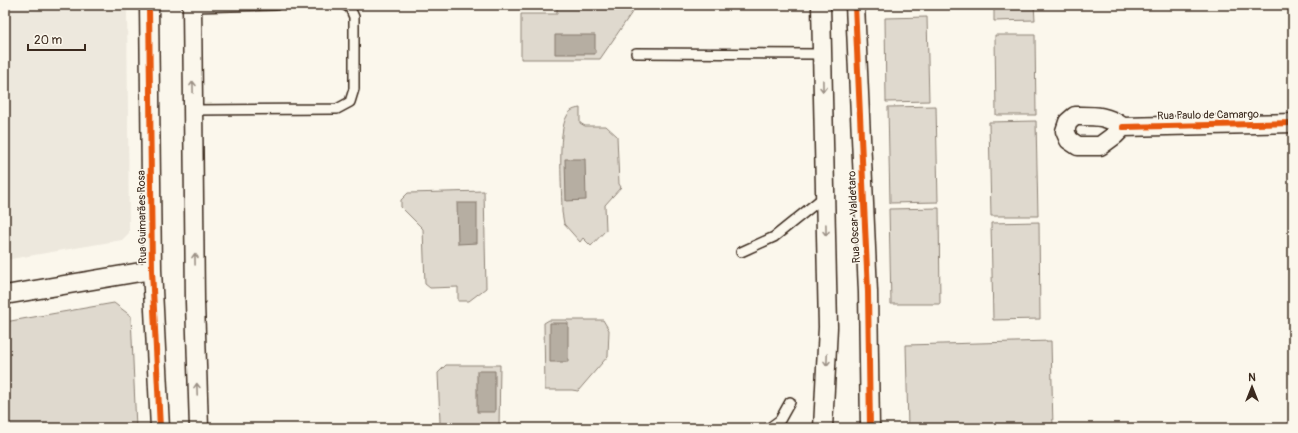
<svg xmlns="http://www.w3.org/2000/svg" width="1298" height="433" font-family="Pangolin,sans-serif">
	<rect width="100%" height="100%" fill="#fbf7ec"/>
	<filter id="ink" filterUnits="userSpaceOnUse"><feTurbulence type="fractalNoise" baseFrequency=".025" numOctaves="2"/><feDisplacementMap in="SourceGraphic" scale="8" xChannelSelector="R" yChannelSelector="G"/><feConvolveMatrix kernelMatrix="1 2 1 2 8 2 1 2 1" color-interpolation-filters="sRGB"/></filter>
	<g filter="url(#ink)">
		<path fill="#ede8dd" d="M5,5H127L129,233L122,240L5,260Z"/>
		<path fill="#dfd9ce" stroke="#8d8276" d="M637,5L600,59H521V14H557V7Z
			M994,5H1034L1035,20L994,21Z
			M927,17L929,101L886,102L885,18Z
			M995,35H1035L1036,115H996Z
			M936,106L938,202L890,203L888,107Z
			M580,108V123L585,126H606L617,136L619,184L621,187L605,205L606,230L591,246L583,238L580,242L564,224L562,212C562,191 557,132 567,116C570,110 574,109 580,108Z
			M1036,121L1038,216H991L989,122Z
			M484,191L486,288L469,301H458V287L430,288L425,284L423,229L401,207V200L408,193Z
			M939,208L940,304H891L889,209Z
			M1039,222L1040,319L993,320L991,223Z
			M114,303L131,316L136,428H5V322Z
			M549,320H603L609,330L608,356L578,391L572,390H545L544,323Z
			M1051,341L1053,428H908L906,345Z
			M446,365H500L499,428H420L437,427L440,422L438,373Z"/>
		<path fill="#b6aea2" stroke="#85796d" d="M555,35H595V54H555Z
			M565,159H585L586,200L566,201Z
			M457,203H477V243L458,244Z
			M550,323H568V362H550Z
			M495,371V412H477V371Z"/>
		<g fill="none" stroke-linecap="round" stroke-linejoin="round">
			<g stroke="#3b2a1e" stroke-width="12">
				<path id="service" d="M192,7L276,5
					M636,53L822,54
					M193,110L337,109L350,102L354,89V17L350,8L345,5
					M741,252L774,237L825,196
					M769,428L780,420L790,402"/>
			</g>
			<g stroke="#3b2a1e" stroke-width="21">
				<path id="minor" d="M149,5L152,270L160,428
					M192,5L195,302L199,428
					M821,5L828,327L823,428
					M855,5L868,292L870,428
					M1075,116C1095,116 1106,115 1123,127L1115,135L1100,146H1078L1069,140L1065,131L1068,122Z
					M1123,127L1293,123
					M5,295L152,270"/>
			</g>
			<use href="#service" stroke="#fbf7ec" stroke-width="9"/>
			<use href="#minor" stroke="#fbf7ec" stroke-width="18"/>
			<g stroke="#fbf7ec" stroke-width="8">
				<path id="cycleway" d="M149,5L152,270L160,428
					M855,5L868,292L870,428
					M1123,127L1293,123"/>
			</g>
			<use href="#cycleway" stroke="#e8590c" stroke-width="6"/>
		</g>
		<defs><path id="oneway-shaft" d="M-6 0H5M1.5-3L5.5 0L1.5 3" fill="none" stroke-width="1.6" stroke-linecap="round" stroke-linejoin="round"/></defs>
		<g stroke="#9b9085">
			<use href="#oneway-shaft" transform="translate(823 86) rotate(89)"/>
			<use href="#oneway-shaft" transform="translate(193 87) rotate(-91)"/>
			<use href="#oneway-shaft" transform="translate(826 230) rotate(89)"/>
			<use href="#oneway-shaft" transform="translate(195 259) rotate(-91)"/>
			<use href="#oneway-shaft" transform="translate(827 360) rotate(92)"/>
			<use href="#oneway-shaft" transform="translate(197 389) rotate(-92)"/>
		</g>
	</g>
	<g text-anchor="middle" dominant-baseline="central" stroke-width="3" stroke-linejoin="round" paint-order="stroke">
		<g font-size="11" fill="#3b2a1e" stroke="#fbf7ec">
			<text transform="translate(1208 115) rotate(-1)">Rua Paulo de Camargo</text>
			<text transform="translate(142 217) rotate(-91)">Rua Guimarães Rosa</text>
			<text transform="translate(854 217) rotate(-93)">Rua Oscar Valdetaro</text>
		</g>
	</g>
	<rect width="1298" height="433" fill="none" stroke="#fbf7ec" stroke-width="20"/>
	<rect x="10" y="10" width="1278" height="413" fill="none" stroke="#3b2a1e" stroke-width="1.5" filter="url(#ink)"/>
	<g transform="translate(1252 387)" stroke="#fbf7ec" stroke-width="3" paint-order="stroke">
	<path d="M0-3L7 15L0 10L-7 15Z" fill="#3b2a1e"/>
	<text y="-6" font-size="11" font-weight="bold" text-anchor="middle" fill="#3b2a1e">N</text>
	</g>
	<path d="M28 44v6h57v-6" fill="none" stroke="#3b2a1e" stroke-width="2"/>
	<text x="34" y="44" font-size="12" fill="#3b2a1e" stroke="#fbf7ec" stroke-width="3" paint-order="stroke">20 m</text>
</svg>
